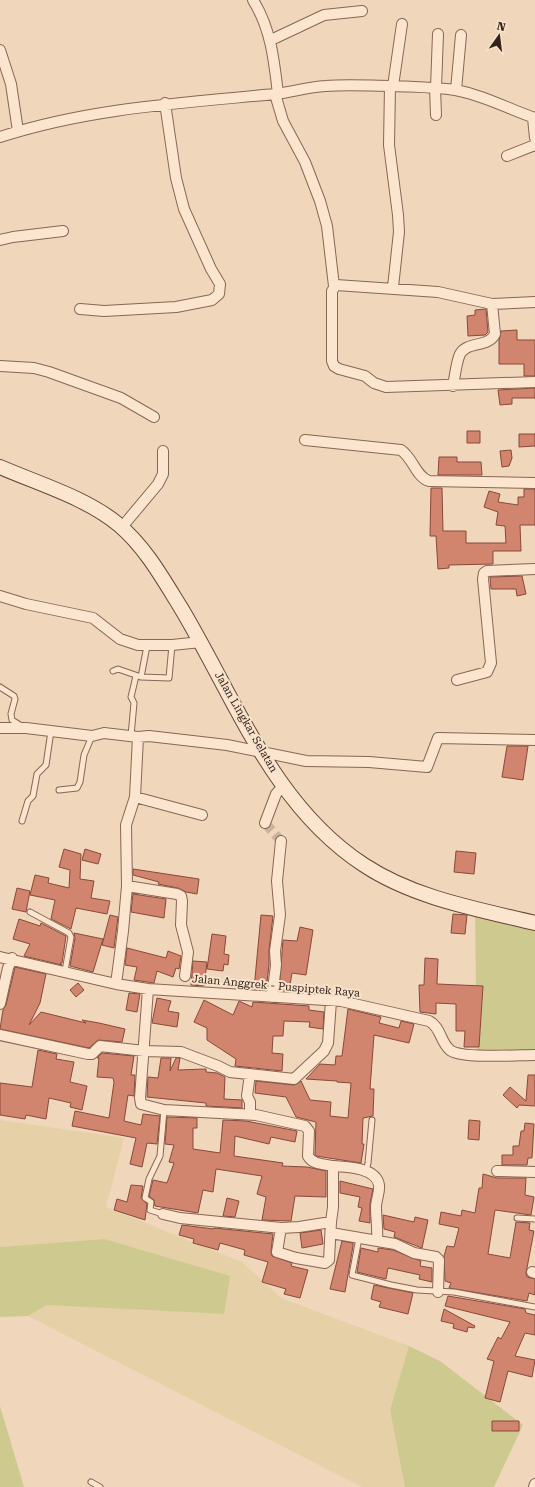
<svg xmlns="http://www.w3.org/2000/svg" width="535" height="1487" font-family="'Roboto Serif',serif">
	<rect width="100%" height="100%" fill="#f0d6bb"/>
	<path fill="#e6d0a8" d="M0,1120L124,1138L106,1207L242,1262L281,1298L409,1346L390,1410L405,1487H362L28,1316L47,1305L224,1314L104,1239L0,1247Z"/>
	<path fill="#cec98f" d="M475,913L535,926V1060L477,1056Z
		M104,1239L230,1276L224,1314L47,1305L28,1316L0,1317V1247Z
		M409,1346L440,1361L523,1425L494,1487H405L390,1410Z
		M0,1406L24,1487H0Z"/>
	<path fill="#d1846e" stroke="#894939" d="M486,309L488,332L485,335L468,336L467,316L475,315V310Z
		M517,330V340H535V376H524V364H499V340L501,331Z
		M535,388V398H512V404L500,405L498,390Z
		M467,431H480V443H467Z
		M519,434H535V446L519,447Z
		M511,450L512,458L509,466L502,467L500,451Z
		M439,457H457V462H481L482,475H438Z
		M431,488H442L443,531H466V543H506L505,526L496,525L498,512L484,507L489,491L500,494L498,502L518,505V497H524V489H535V525H520L521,551H493V564L449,565V568L438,569L436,536H430Z
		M522,576L526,594L517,596L516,589H491L490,577Z
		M507,746H528L523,780L502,777Z
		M64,849L81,854L80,879L94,881L91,898L110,901L107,914L76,908L71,929L51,919L55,900L30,895L35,875L49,878L48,883L69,888L70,870L59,867Z
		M85,849L101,854L98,864L82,860Z
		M456,851L476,853L474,874L454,872Z
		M133,869L199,879L197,894L186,892L178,888L158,884L159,882L133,875Z
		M17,888L30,891L26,912L12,909Z
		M133,894L166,899L164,918L131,912Z
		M453,914L467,915L465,934L451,933Z
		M110,915L118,917L114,948L102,945Z
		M261,915L273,916L269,950V965L266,990L254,989Z
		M19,919L40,926L41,923L66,936L62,963H60L62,965L24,956L30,944L13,939Z
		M300,927L313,930L306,975L292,973L289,991H279L283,940L297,941Z
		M74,933L103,939L93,972L70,966L75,938Z
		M212,934L226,936L224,954L229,955L228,965L224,964L223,971L207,969Z
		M127,948L166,958L168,951L181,956L179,969L176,968L173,977L157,971L154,983L134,980L137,967L125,965Z
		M425,958L438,959L437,984L483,986L479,1047H464L465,1031H456V1004L436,1003V1014L420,1012L419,985H424Z
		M193,961L207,962L204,986L191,985Z
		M15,967L46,974L40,1003L29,1025L41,1012L86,1023L82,1020L99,1023L125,1029L122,1042L98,1040L89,1048L0,1029L3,1010L6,1005Z
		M78,983L84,990L76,997L70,990Z
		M129,993L140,994L137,1012L126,1010Z
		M157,998L171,1001L168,1011L179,1013L177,1027L152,1023Z
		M204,1000L233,1015L239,1001L252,1007L253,1002L309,1006V1010L324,1012L323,1029L309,1027L310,1022L284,1021L283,1036H273L272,1053L283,1054L282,1071L235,1066L236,1059L207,1040V1028L194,1022Z
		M348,1009L381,1017L379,1023L399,1028L401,1021L414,1024L409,1043L374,1035L370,1089H374L373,1116L363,1118L362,1144H364L361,1163L316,1156L315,1154L316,1122L296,1117L286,1097L255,1093L256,1081L294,1085L301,1081L310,1100L331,1102L330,1116L348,1118L351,1083L337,1082V1081L306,1079L320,1064L335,1065L336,1056H342Z
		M38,1050L57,1054L56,1059L74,1062L70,1082L87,1086L82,1110L70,1107L71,1103L49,1098L46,1119L26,1115L25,1119L0,1115V1083L32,1087Z
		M102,1053L134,1056L131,1075H135L134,1096L128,1095L124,1121L141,1125L143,1114L160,1116L157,1144L147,1143L142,1167L130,1164L136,1138L72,1126L75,1111L109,1118L114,1082L113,1078L97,1077L99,1058H97Z
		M161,1058H171L170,1071L176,1058H180L178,1070L206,1069V1072L217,1073L225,1077L224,1099L242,1100V1108L206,1106V1103L147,1097L148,1077L158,1078Z
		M528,1075H535V1106L519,1105L517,1108L503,1095L510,1087L526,1101Z
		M167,1117L197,1118V1128H193V1149L220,1153L223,1120L246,1121L297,1131L295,1142L271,1137L269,1144L235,1136L234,1156L283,1163L282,1166L307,1167L326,1171V1197L295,1196L291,1221L262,1220L266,1197L257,1194L262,1176L216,1169L213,1192L203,1190L198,1213L155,1206L154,1200L149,1196L153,1180L167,1183L174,1163L169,1162L174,1145L165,1144Z
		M469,1120L480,1121L479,1140L468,1139Z
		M525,1123L534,1124L532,1158H528L527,1165H502V1155H513V1146H519L521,1131H524Z
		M483,1174L497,1178H526L525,1195L534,1197L531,1215L495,1210L488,1254L510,1258L516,1222L530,1223L529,1230L534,1231L526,1273L527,1277L535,1279V1295L529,1293L527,1301L449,1288L451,1283L445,1281L444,1256L447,1246L454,1247L459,1228L439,1224L441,1212L461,1216L462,1210L475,1213L479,1188H482Z
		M340,1181L373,1189L370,1204V1223L359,1221L362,1208L358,1207L360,1197L340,1193Z
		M131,1185L143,1186L141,1198L147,1204L145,1220L114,1210L117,1199L127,1202Z
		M227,1198L239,1201L235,1217L223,1216Z
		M383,1215L414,1222L415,1217L428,1220L422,1248L394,1237L395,1232L384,1229Z
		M182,1225L214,1229V1228L273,1234L271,1251L272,1256L292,1263L291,1266L308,1270L300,1298L284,1294L286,1289L262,1282L268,1262L244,1255L245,1250L220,1243L218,1250L193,1243L194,1239L179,1235Z
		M321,1230L323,1244L302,1248L300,1233Z
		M342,1241L353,1243V1246L345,1292L330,1289Z
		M361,1248L378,1252V1248L393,1250L421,1261L420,1266L432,1268V1282L419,1279L420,1275L388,1268L386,1279L357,1272Z
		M374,1285L413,1293L408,1314L379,1307L381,1302L371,1299Z
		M448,1296L525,1309L526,1313L535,1315V1335L525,1333L515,1356L535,1360L532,1377L508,1371L500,1402L485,1398L494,1361L487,1359L498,1337L501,1339L510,1322L445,1306Z
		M444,1309L475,1326L474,1328L468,1327L467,1332L453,1328L454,1324L441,1321Z
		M492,1421H519V1431H492Z"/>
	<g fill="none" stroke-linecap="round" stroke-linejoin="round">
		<path stroke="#cbb29b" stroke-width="10" stroke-dasharray="10 5" stroke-linecap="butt" d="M265,823L281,841"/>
		<g stroke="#886654" stroke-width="7">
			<path id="lane" d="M113,671L118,669L141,677L169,678L172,645
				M141,677L147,646
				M0,687L14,696L15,699L11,714L12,720L20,725
				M131,736L134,703L131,697L136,676
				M59,790L77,788L80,782L84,755L92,736
				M22,821L28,801L33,796L37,774L46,765L51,731
				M30,912L69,933L71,937L65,971
				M366,1171L368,1163L372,1120
				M163,1214L150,1210L151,1202L145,1198L149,1179L160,1156L164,1110
				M517,1218L535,1219
				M359,1238L352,1275L391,1285L417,1290L454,1292L535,1307
				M91,1482L100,1487"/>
		</g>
		<g stroke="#886654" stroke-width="12">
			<path id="street" d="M253,0C271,29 274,60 278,94
				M271,40L324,15L362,11
				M0,50L11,84L18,131
				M390,86L389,145L398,215L399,232L393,287
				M393,86L402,24
				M435,88L436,115
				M436,88L438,34
				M456,90L461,35
				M275,94L283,121L305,162L320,201L327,226L334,286
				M533,118L535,138
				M0,137C89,108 182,103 275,94C292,92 308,87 325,86C349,84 371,86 395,86C415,87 435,87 455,90C484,95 508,109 535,118
				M507,156L535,145
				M0,240L13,237L63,231
				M535,302L492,304L438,292L336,285L332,291V361L334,366L339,369L365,376L374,383L386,387L535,382
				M80,309L104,311L176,307L212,300L219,294L220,284L211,269L184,209L176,178L165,103
				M0,366L34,368L49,372L121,398L154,417
				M453,386C455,376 456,363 460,354C467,341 488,348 495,334L492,304
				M305,440L401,450C413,458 416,477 429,481L535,483
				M122,527L158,484L163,474V451
				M0,596L26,604L93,618L120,639L138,645H172L201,642
				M457,680L487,672L491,663L483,579L484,573L487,571L535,569
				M0,728H26L92,736L104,733L138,737L149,736L227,745L306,761L369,762L427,767L438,738L535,740
				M135,797L202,815
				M265,823L276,794L283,786
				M127,886L177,894L181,896L182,901L181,925L188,952L185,976
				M0,957L116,984L148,989L341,1001L429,1021C441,1027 440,1042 450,1050C460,1059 519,1055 535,1055
				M116,984L123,931L127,886L126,825L135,797L138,737
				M148,989L140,1098L141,1104L164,1110L256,1115L305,1126L309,1131L308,1156C313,1165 325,1164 333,1166V1207L331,1222L329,1260L325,1263L296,1258L277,1252L281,1228
				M272,997L276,965L275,951L280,915L277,881L281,841
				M0,1004L8,968L12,958
				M0,1035L88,1054H92L100,1046L144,1051L181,1052L218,1066L230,1072L294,1079L324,1051L328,1043L331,1001
				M250,1074L247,1096L250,1102V1114
				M333,1166C346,1167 376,1167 379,1185C380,1192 376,1200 376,1207C376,1218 378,1229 377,1241
				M497,1171L535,1172
				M163,1214L180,1218L281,1228L299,1227L331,1222
				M331,1233L395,1244L414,1253L436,1257L439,1260L438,1292
				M532,1272L535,1273
				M534,1487L535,1484"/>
		</g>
		<g stroke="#6a4738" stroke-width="16">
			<path id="secondary" d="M0,467C39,484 87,498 119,525C146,548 163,579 181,608C235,698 273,806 364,865C414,898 477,909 535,923"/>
		</g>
		<use href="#lane" stroke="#fbe5ce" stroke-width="5"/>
		<use href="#street" stroke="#fbe5ce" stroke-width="10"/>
		<use href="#secondary" stroke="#fbe5ce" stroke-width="14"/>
	</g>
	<g text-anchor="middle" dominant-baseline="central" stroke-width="4" stroke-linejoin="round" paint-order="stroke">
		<g font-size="11" fill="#36221a" stroke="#f7e2cb">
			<text transform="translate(246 722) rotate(60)">Jalan Lingkar Selatan</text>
			<text transform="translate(276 986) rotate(5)">Jalan Anggrek - Puspiptek Raya</text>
		</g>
	</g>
	<g transform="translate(499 36) rotate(14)" stroke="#f7e2cb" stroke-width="3" paint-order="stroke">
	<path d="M0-3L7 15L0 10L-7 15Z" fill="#36221a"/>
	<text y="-6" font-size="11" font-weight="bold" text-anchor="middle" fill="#36221a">N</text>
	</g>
</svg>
